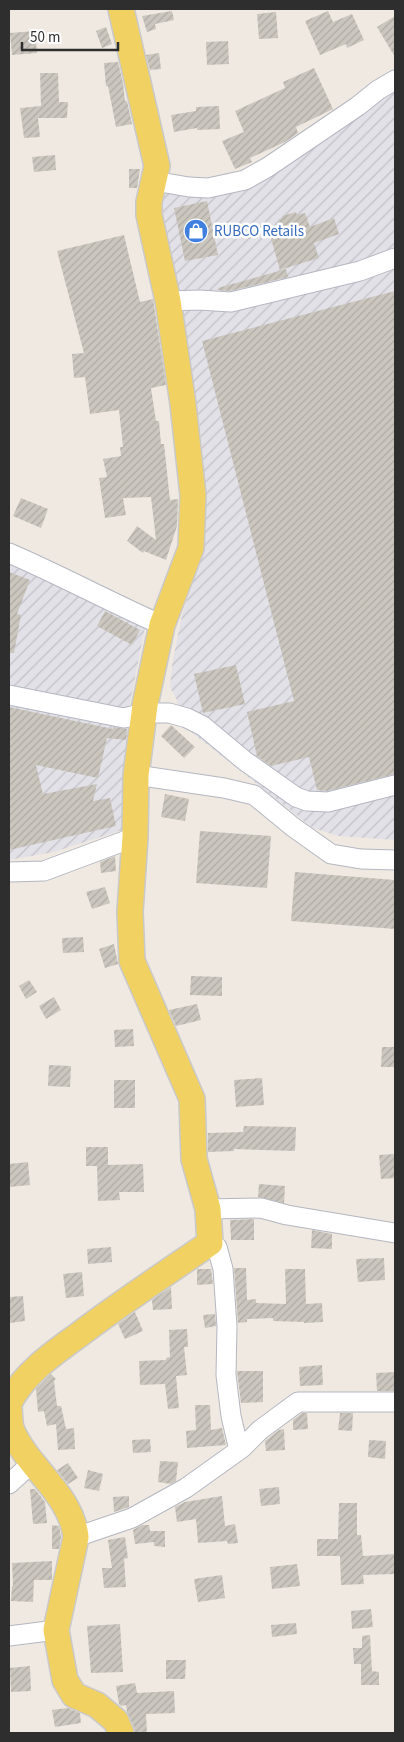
<svg xmlns="http://www.w3.org/2000/svg" width="404" height="1742" font-family="'Source Sans 3',sans-serif">
	<defs>
		<pattern id="industrial-furrows" width="10" height="10" patternUnits="userSpaceOnUse" patternTransform="scale(1.25)"><rect width="10" height="10" fill="#e3e1e8"/><path d="M-1 1l2-2M0 10L10 0M9 11l2-2" fill="none" stroke="#c3c1c7"/></pattern>
		<pattern id="building-hatch" width="6" height="6" patternUnits="userSpaceOnUse" patternTransform="scale(1.25)"><rect width="6" height="6" fill="#cbc7bf"/><path d="M-1 1l2-2M0 6l6-6M5 7l2-2" fill="none" stroke="#afaba4"/></pattern>
	</defs>
	<rect width="100%" height="100%" fill="#efe9e1"/>
	<path fill="url(#industrial-furrows)" d="M391,89L395,92V840L338,836L313,828L180,723L177,700L170,687L172,665L182,615L204,548V465L198,414L173,293L157,194L232,193L266,177Z
		M9,563L98,603L145,627L130,704L127,799L122,830L54,852L9,860Z"/>
	<path fill="url(#building-hatch)" d="M172,11L174,20L155,24L156,29L147,32L142,16Z
		M328,11L333,22L352,14L364,40L347,48L346,44L320,55L305,21Z
		M276,12L278,38L259,39L257,14Z
		M395,16V57L377,27Z
		M106,27L112,44L102,48L96,31Z
		M35,31L37,53L12,55L10,33Z
		M228,41L229,64L207,65L206,42Z
		M159,53L161,69L150,70L146,55Z
		M118,62L123,83L125,101H127L132,124L116,127L108,86H106L104,63Z
		M314,68L333,109L296,127L298,133L285,142L250,158L252,162L235,169L222,141L244,132L235,111L285,88L283,82Z
		M40,73H58L59,102H68L67,118H38L40,137L24,138L20,108L41,106Z
		M219,106L220,129L197,130V128L174,132L171,115L196,111V107Z
		M55,155L56,170L34,172L32,157Z
		M129,169H140L137,188H129Z
		M207,201L218,255L185,261L174,208Z
		M296,212L297,215L305,213L310,227L334,218L339,234L314,243L319,258L280,270L270,235L276,233L274,227L279,225L278,220L283,218L282,216Z
		M124,235L140,302L153,299L166,385L151,388L156,421H159L161,444H164L170,500L178,499L177,526L166,560L144,551L143,553L127,541L137,526L156,540L151,497L123,498L126,515L105,518L99,478L107,477L103,459L121,456L120,447H123L119,410L90,414L85,377L74,378L72,354L84,353L57,251Z
		M286,269L288,277L230,291L218,290V288Z
		M395,291V774L327,791L317,790L309,757L271,766L257,756L247,712L294,701L202,341Z
		M21,498L48,509L41,528L13,516Z
		M9,572L30,580L17,614L21,615L14,653H9Z
		M105,611L140,630L132,645L97,626Z
		M236,665L245,704L203,713L194,674Z
		M9,707L113,729V727L127,729L126,740L107,738L98,778L36,765L43,794L97,784L93,801L110,798L116,826L9,850Z
		M171,725L195,747L184,758L161,736Z
		M165,794L189,799L185,821L161,817Z
		M200,831L271,836L267,888L196,883Z
		M115,856L116,871L101,873L100,862Z
		M295,872L395,880V929L291,921Z
		M105,887L110,903L92,909L86,892Z
		M83,937L84,952L63,953L62,938Z
		M114,944L118,964L105,968L99,949Z
		M191,976L222,977V996L190,995Z
		M29,980L37,992L26,999L19,986Z
		M54,997L61,1010L46,1019L39,1006Z
		M197,1004L201,1020L176,1026L169,1010Z
		M133,1029L134,1046L115,1047L114,1030Z
		M382,1047H395V1067H381Z
		M49,1065L71,1066L70,1087L48,1086Z
		M262,1078L264,1105L236,1107L234,1080Z
		M114,1080H135V1108H114Z
		M244,1126L296,1127L295,1151L234,1149V1151L208,1152V1133L243,1132Z
		M86,1147H108V1165L143,1164L144,1192H119L120,1200L98,1201L97,1166H86Z
		M395,1154V1178L381,1179L379,1155Z
		M28,1162L30,1185L9,1187V1164Z
		M259,1184L285,1186L284,1203L258,1197Z
		M254,1219V1240H231L230,1220Z
		M312,1230L332,1234V1249L311,1248Z
		M111,1247L112,1262L88,1264L87,1249Z
		M384,1258L385,1280L358,1282L356,1259Z
		M234,1268H246L247,1300L256,1299V1303L286,1304L285,1269H305L306,1304L322,1303L323,1322L304,1323V1322L273,1321V1318L247,1319V1322L238,1323Z
		M197,1269H211L213,1284L197,1285Z
		M82,1272L84,1296L66,1298L63,1274Z
		M171,1287L172,1309L153,1310L152,1300Z
		M23,1296L25,1321L9,1323V1297Z
		M135,1312L143,1331L125,1339L118,1324Z
		M215,1314L216,1326L205,1328L203,1315Z
		M187,1329L188,1347H184L187,1375L176,1376L179,1408L168,1409L165,1384L140,1385L139,1361L166,1360V1358L170,1357L169,1330Z
		M322,1365L323,1385L300,1386L299,1367Z
		M237,1371H263V1402L241,1403Z
		M395,1372V1391H377L376,1373Z
		M51,1374L56,1379L54,1381L57,1406H61L66,1429L74,1428L75,1449L58,1450L56,1424L47,1426L44,1411L38,1412L36,1389Z
		M195,1405H210L211,1430L222,1428L226,1445L187,1448L186,1431L196,1430Z
		M302,1413H307L308,1429L293,1430V1420Z
		M340,1413H353L352,1431L338,1430Z
		M284,1429L285,1450L266,1451L265,1441L279,1430Z
		M150,1439L151,1452L133,1453L132,1440Z
		M369,1440L386,1441L385,1459L368,1457Z
		M160,1461L178,1462L176,1481L171,1484L158,1482Z
		M68,1463L78,1478L68,1484L57,1470Z
		M88,1470L103,1474L99,1491L84,1488Z
		M279,1487L280,1504L261,1506L259,1489Z
		M30,1489H35L45,1502L47,1523L33,1524Z
		M129,1496V1507L114,1512L113,1497Z
		M222,1496L225,1526L235,1524L238,1543L228,1544L227,1541L198,1543L196,1519L177,1522L175,1507L185,1502Z
		M339,1503H357V1535H361L363,1556L395,1554V1574L363,1575L364,1584L341,1585L340,1556H317V1539H338Z
		M52,1525L59,1526L61,1537L59,1549H52Z
		M142,1525H149L150,1531H165V1547L154,1546V1542L135,1544L133,1530Z
		M125,1537L128,1558L124,1559L126,1587L104,1588L102,1568H112L108,1540Z
		M52,1561V1580H34L33,1602L11,1601L12,1586H13L12,1563Z
		M297,1564L300,1586L272,1589L270,1567Z
		M222,1575L225,1598L198,1602L194,1579Z
		M371,1609L373,1627L352,1629L351,1611Z
		M296,1623L297,1634L272,1637L271,1625Z
		M120,1624L123,1672L91,1673L87,1626Z
		M370,1635L372,1671L379,1672V1685H361V1664H354L353,1648H362V1636Z
		M166,1660H186L185,1679H166Z
		M30,1666L31,1691L11,1692L10,1668Z
		M135,1683L137,1693L174,1691L175,1713L146,1714L147,1733H135L134,1727L127,1712L126,1705L121,1706L119,1704L116,1686Z
		M68,1708L80,1713L81,1723L55,1727L52,1710Z"/>
	<g fill="none" stroke-linecap="round" stroke-linejoin="round">
		<g stroke="#b4b7c1" stroke-width="21">
			<path id="minor" d="M154,181L189,187L208,188L245,180L268,167L358,106L378,90L395,80
				M168,301L199,300L231,302L360,271L395,258
				M9,553C60,575 110,602 162,625
				M9,695L124,718L144,713H169L187,718L203,726L245,761L296,797L307,801L328,802L395,785
				M136,775L224,788L254,795L293,827L331,854L361,859L395,860
				M9,872L44,871L135,837
				M208,1209L261,1208L287,1215L395,1233
				M210,1243L217,1247L223,1269L227,1326L226,1375L231,1416L239,1450
				M9,1484L32,1463
				M76,1537L132,1518L186,1488L242,1448L260,1430L298,1402H395
				M9,1636L56,1630"/>
		</g>
		<g stroke="#c9c9c9" stroke-width="28">
			<path id="major" d="M9,1403C23,1375 51,1355 76,1337C119,1304 165,1274 210,1243L208,1209L194,1159L192,1099L132,961L130,912L135,837L136,775L145,705L162,625L191,548L193,495L183,404L168,301L149,215V202L157,166L121,9
				M9,1408C10,1415 9,1424 12,1431C29,1469 71,1494 76,1537L56,1630L65,1680L74,1695L97,1705L116,1721L121,1733"/>
		</g>
		<use href="#minor" stroke="#fff" stroke-width="19"/>
		<use href="#major" stroke="#f2d163" stroke-width="25"/>
	</g>
	<defs>
		<g id="shop-disc" transform="scale(1.25)"><circle r="9.5" fill="#3f7fe0" stroke="#fff"/><path d="M-5-2.5h2.3a2.7 3.5 0 0 1 5.4 0H5L5.5 6h-11ZM-1.5-2.5h3a1.5 2.3 0 0 0-3 0Z" fill="#fff"/></g>
	</defs>
	<g fill-rule="evenodd">
		<use href="#shop-disc" x="196" y="231"/>
	</g>
	<g text-anchor="middle" dominant-baseline="central" stroke-width="5" stroke-linejoin="round" paint-order="stroke">
		<g font-size="15" fill="#366cbe" stroke="#fff" text-anchor="start">
			<text x="214" y="231">RUBCO Retails</text>
		</g>
	</g>
	<rect width="404" height="1742" fill="none" stroke="#2e2e2e" stroke-width="20"/>
	<path d="M22 42v8h96v-8" fill="none" stroke="#2e2e2e" stroke-width="2.5"/>
	<text x="30" y="42" font-size="15" fill="#2e2e2e" stroke="#ffffff" stroke-width="4" paint-order="stroke">50 m</text>
</svg>
